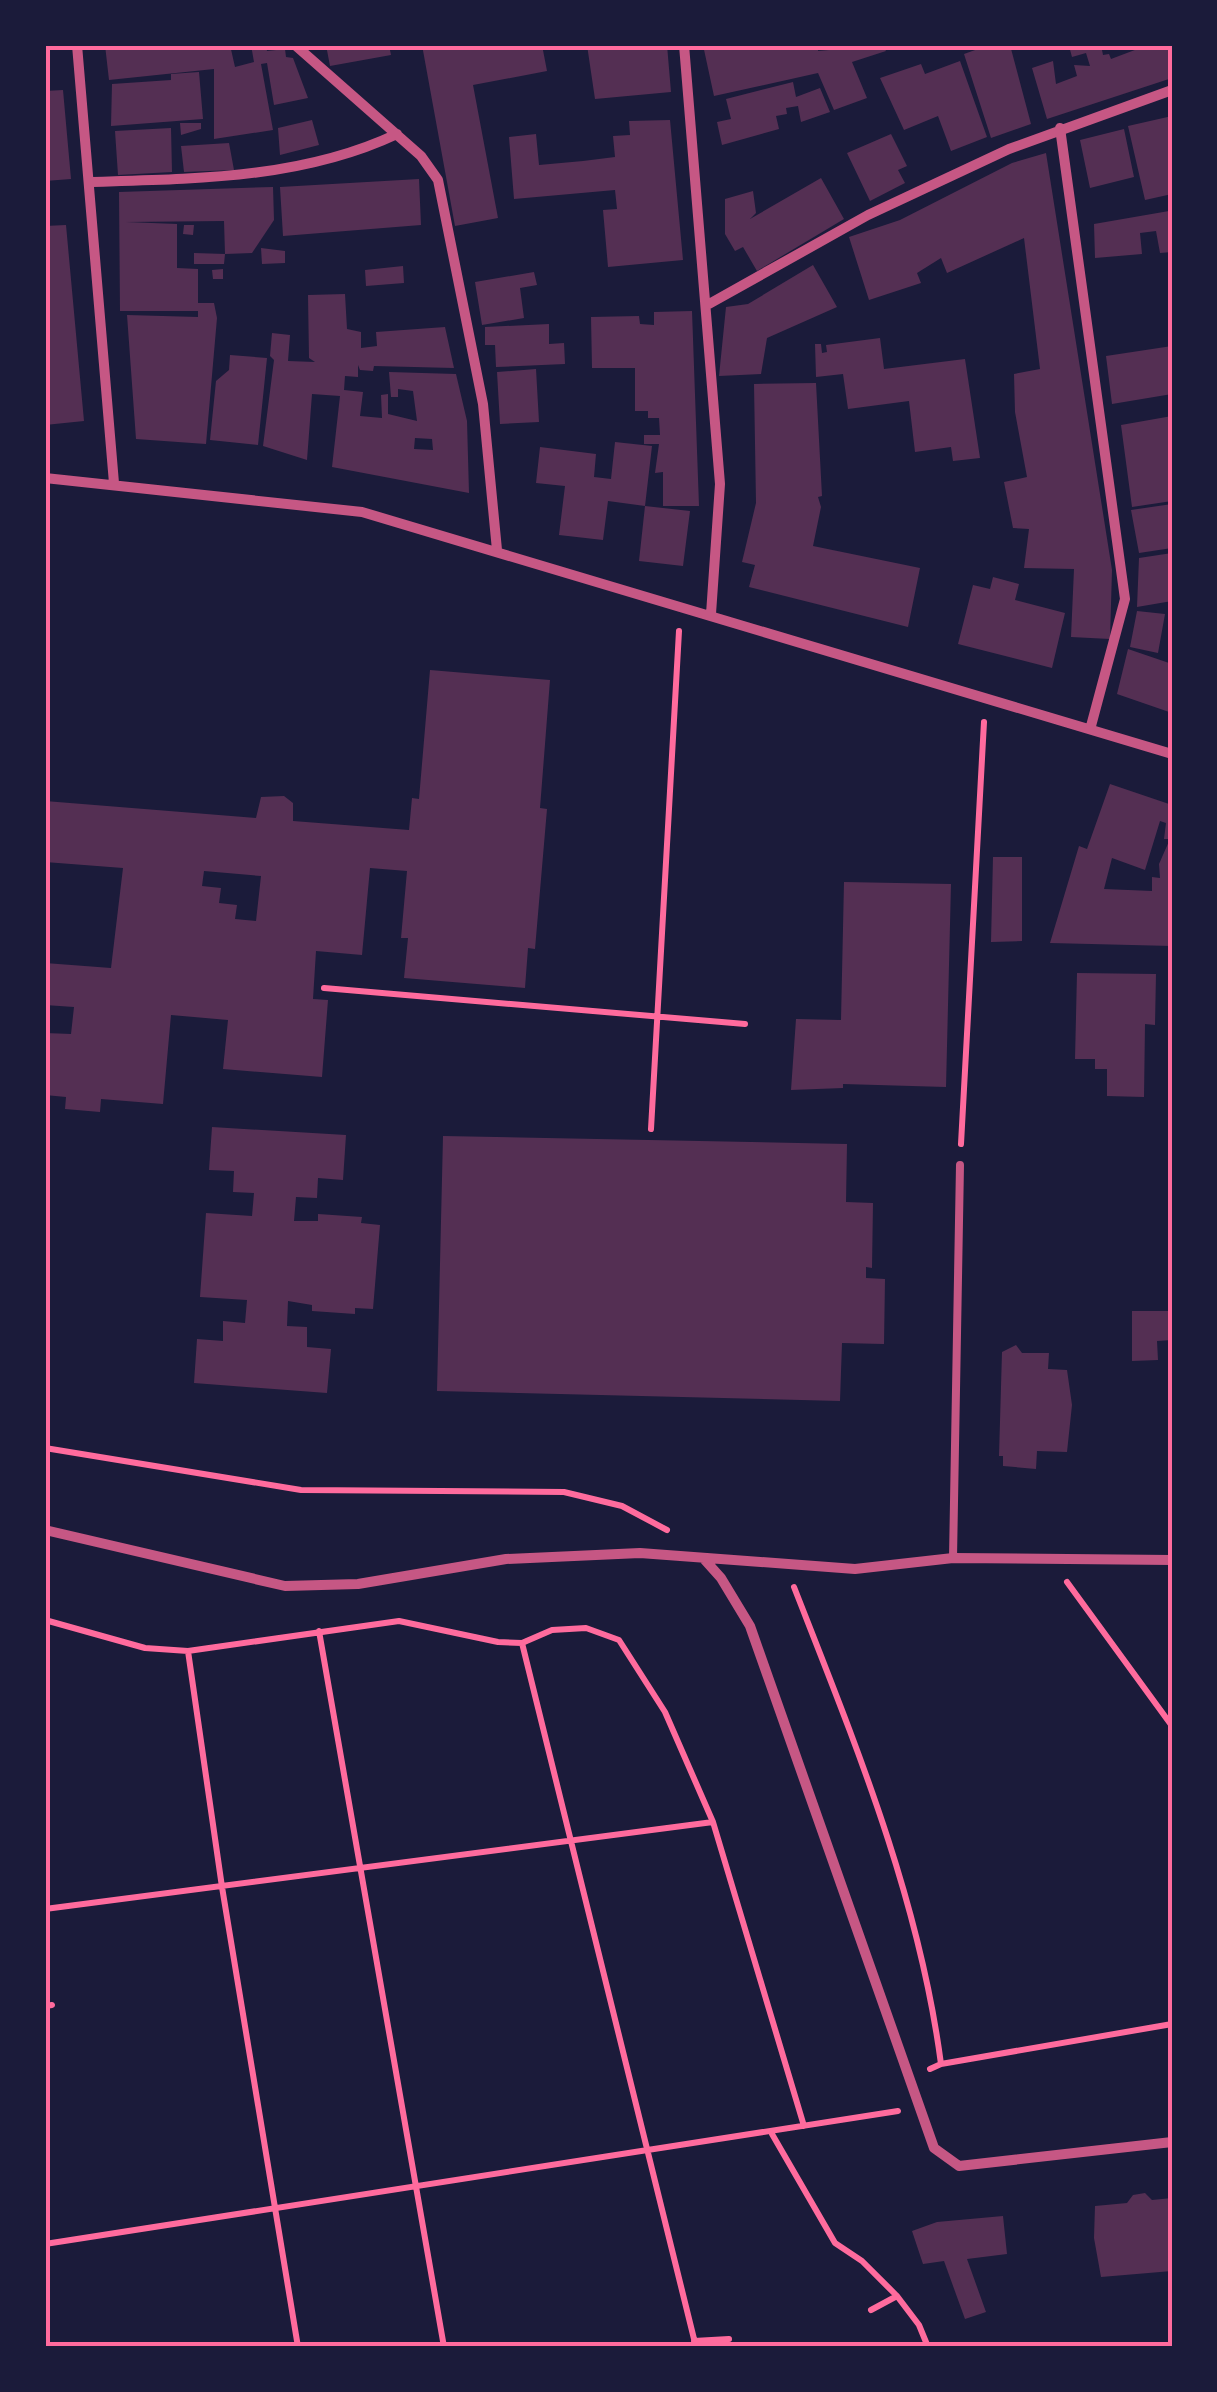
<svg xmlns="http://www.w3.org/2000/svg" width="1217" height="2392" font-family="Helvetica,sans-serif">
	<rect width="100%" height="100%" fill="#1b1b3a"/>
	<path fill="#542f53" fill-rule="evenodd" d="M105,45H230L235,67L254,62L251,45H266L267,51L285,49L286,57L293,58L308,98L274,105L267,63L261,64L273,130L214,139V69L109,80Z
		M326,45H389L391,55L330,66Z
		M422,45H542L547,71L473,85L498,218L455,226Z
		M587,45H667L671,92L595,99Z
		M703,45H819L818,51L883,45L886,51L852,62L867,98L834,110L818,73L714,96Z
		M989,45H1010L1031,124L991,138L964,54Z
		M1116,45L1102,50L1103,55L1109,54L1111,59L1148,45H1172V78L1047,119L1032,68L1053,61L1056,84L1077,76L1074,65L1090,66L1086,53L1072,57L1069,46Z
		M960,61L987,137L951,151L938,116L904,130L880,78L921,64L925,74Z
		M199,72L203,119L111,126L112,84L171,80V74Z
		M793,82L796,97L820,88L830,112L801,122L798,106L786,108L787,114L776,116L779,129L722,145L717,122L731,119L726,99Z
		M63,90L71,179L45,181V91Z
		M1172,116V194L1145,200L1128,126Z
		M312,120L319,145L280,155L278,128Z
		M670,120L683,260L608,267L603,210L617,209L615,190L514,199L509,137L536,134L539,165L583,161L615,157L613,136L630,135L629,121Z
		M180,123H201V129L181,135Z
		M171,128L172,172L118,175L115,131Z
		M1124,129L1134,177L1090,188L1080,140Z
		M891,134L907,166L898,170L905,183L870,201L847,153Z
		M229,143L234,170L184,172L181,146Z
		M1046,153L1112,570L1110,639L1071,637L1074,569L1024,568L1029,529L1013,528L1004,482L1027,477L1015,412L1014,374L1040,369L1024,238L947,273L941,258L917,273L921,283L869,300L849,237L900,220L1012,163Z
		M821,178L844,219L757,271L743,247L735,251L725,234V199L753,191L756,213L750,219Z
		M419,179L421,225L283,236L280,187Z
		M273,187L274,220L252,253L225,254L224,221L126,222L177,224V268L198,269V303H214L217,318L206,444L136,439L127,315L198,317V311H120L119,192Z
		M1169,211L1172,252L1160,253L1156,231L1140,233L1142,254L1095,258L1094,224Z
		M66,225L84,421L45,425V226Z
		M184,225H194L193,235L183,234Z
		M261,248L285,251V263L262,264Z
		M194,253L225,254L224,264H194Z
		M813,265L837,307L767,338L761,374L719,376L726,307L748,304Z
		M403,266L404,283L366,286L365,270Z
		M223,269V279H213L212,270Z
		M534,272L537,285L520,288L524,318L482,325L475,282Z
		M345,294L347,329L361,332V348L377,346L376,332L445,327L454,368L374,366L373,371L360,370L358,365V377L345,376L344,390L363,392L360,416L382,418L381,395L388,394V414L417,421L413,391L398,389V397H391L389,372L456,374L467,421L469,493L332,467L340,396L312,394L307,460L263,446L274,360L270,356L272,333L290,335L288,361L315,362L309,358L308,295ZM415,438L432,439L433,450L414,449Z
		M692,311L699,506H663V472L655,473L659,444H644V435H660L659,418H648V411H635V368H592L591,317L639,316L640,324L654,325V312Z
		M549,324V344L564,343L565,364L496,367L495,345H485V327Z
		M880,338L884,369L965,359L980,458L953,461L951,447L915,452L909,401L848,409L843,374L816,377L815,344H821L822,353L827,352L826,345Z
		M1172,346V394L1112,404L1106,356Z
		M230,355L267,358L258,445L210,440L216,381L229,370Z
		M536,369L539,422L500,424L497,372Z
		M816,383L822,496L818,497L821,507L813,546L920,568L908,627L749,587L755,565L742,562L756,503L754,384Z
		M1172,416V501L1132,507L1121,425Z
		M615,442L652,446L645,506L690,511L683,566L639,561L645,506L608,501L603,540L559,535L565,486L536,483L540,447L596,454L594,477L611,479Z
		M1172,504V548L1139,553L1131,510Z
		M1172,553V601L1137,607L1139,558Z
		M993,577L1019,584L1015,600L1065,613L1052,668L958,644L973,585L990,589Z
		M1137,611L1165,614L1158,653L1130,647Z
		M1128,649L1172,664V713L1117,694Z
		M430,670L550,680L540,808L547,809L535,949L528,948L525,988L404,978L408,938H401L407,871L370,868L362,955L316,951L313,999L328,1000L322,1077L223,1069L228,1020L171,1015L163,1104L101,1099L100,1112L65,1109L66,1097L45,1095V1033L71,1034L74,1007L45,1005V963L111,968L123,868L45,862V801L256,818L261,797L284,796L293,803V821L409,830L412,798L419,799ZM204,871L261,876L256,921L235,919L237,905L219,903L221,888L202,886Z
		M1110,784L1172,805V946L1050,943L1079,846L1087,849ZM1160,821L1166,823L1164,839H1170L1159,864L1160,878L1152,877V891L1104,889L1112,858L1145,870Z
		M993,857H1022V941L991,942Z
		M844,882L951,884L946,1087L843,1084V1088L791,1090L796,1019L841,1020Z
		M1077,973L1156,974L1155,1025L1145,1024L1144,1097L1107,1096V1069H1095V1059H1075Z
		M212,1127L346,1135L343,1180L318,1178L317,1198L296,1197L294,1221H318V1214L362,1217L361,1223L380,1225L373,1309L355,1308V1314L312,1311V1305L288,1301L287,1326L307,1327V1347L331,1349L327,1393L194,1383L197,1339L223,1341V1321L245,1323L247,1300L200,1297L206,1213L252,1216L254,1193L233,1192L234,1171L209,1170Z
		M443,1136L847,1144L846,1202L873,1203L872,1268L866,1267V1278L885,1279L884,1344L842,1343L840,1401L437,1391Z
		M1132,1311H1172V1340L1157,1341L1158,1360L1132,1361Z
		M1016,1345L1022,1353H1049L1048,1369L1067,1370L1072,1405L1067,1452L1037,1451L1036,1469L1003,1466V1456H999L1002,1352Z
		M1145,2193L1152,2200L1172,2198V2271L1101,2277L1094,2238L1095,2206L1127,2203L1133,2195Z
		M1003,2216L1007,2254L967,2259L986,2312L965,2319L944,2261L923,2264L912,2231L937,2222Z"/>
	<g fill="none" stroke-linecap="round" stroke-linejoin="round">
		<path stroke="#ff6b9d" stroke-width="6" d="M324,988L745,1024
			M651,1129L679,631
			M961,1144L984,722
			M45,1448L301,1490L564,1492L622,1506L667,1530
			M1067,1582L1172,1726
			M794,1587C855,1743 919,1897 941,2064L930,2069
			M45,1620L145,1648L188,1651L399,1621L498,1642L522,1643L552,1630L586,1628L619,1640L665,1712L713,1822L804,2126
			M319,1631L444,2347
			M522,1643L696,2347
			M188,1651L222,1887L298,2347
			M45,1909L713,1822
			M45,2006L52,2005
			M941,2064L1172,2024
			M772,2134L835,2243L862,2261L897,2296L919,2325L928,2347
			M45,2244L898,2111
			M871,2310L897,2296
			M694,2341L729,2339"/>
		<path stroke="#c65784" stroke-width="8" d="M953,1558L960,1165"/>
		<path stroke="#c65784" stroke-width="10" d="M77,45L114,483
			M295,45L421,156L438,180L483,404L497,550
			M684,45L720,484L711,614
			M1060,128L1125,599L1091,726
			M89,182C193,179 302,179 397,134
			M709,304L868,215L1009,149L1172,90
			M45,478L362,512L1172,754
			M45,1530L285,1586L358,1584L506,1559L640,1553L855,1569L953,1558L1172,1560
			M704,1559L721,1578L750,1626L934,2148L959,2166L1172,2142"/>
	</g>
	<rect width="1217" height="2392" fill="none" stroke="#1b1b3a" stroke-width="95"/>
	<rect x="48" y="48" width="1122" height="2296" fill="none" stroke="#ff6b9d" stroke-width="4"/>
</svg>
